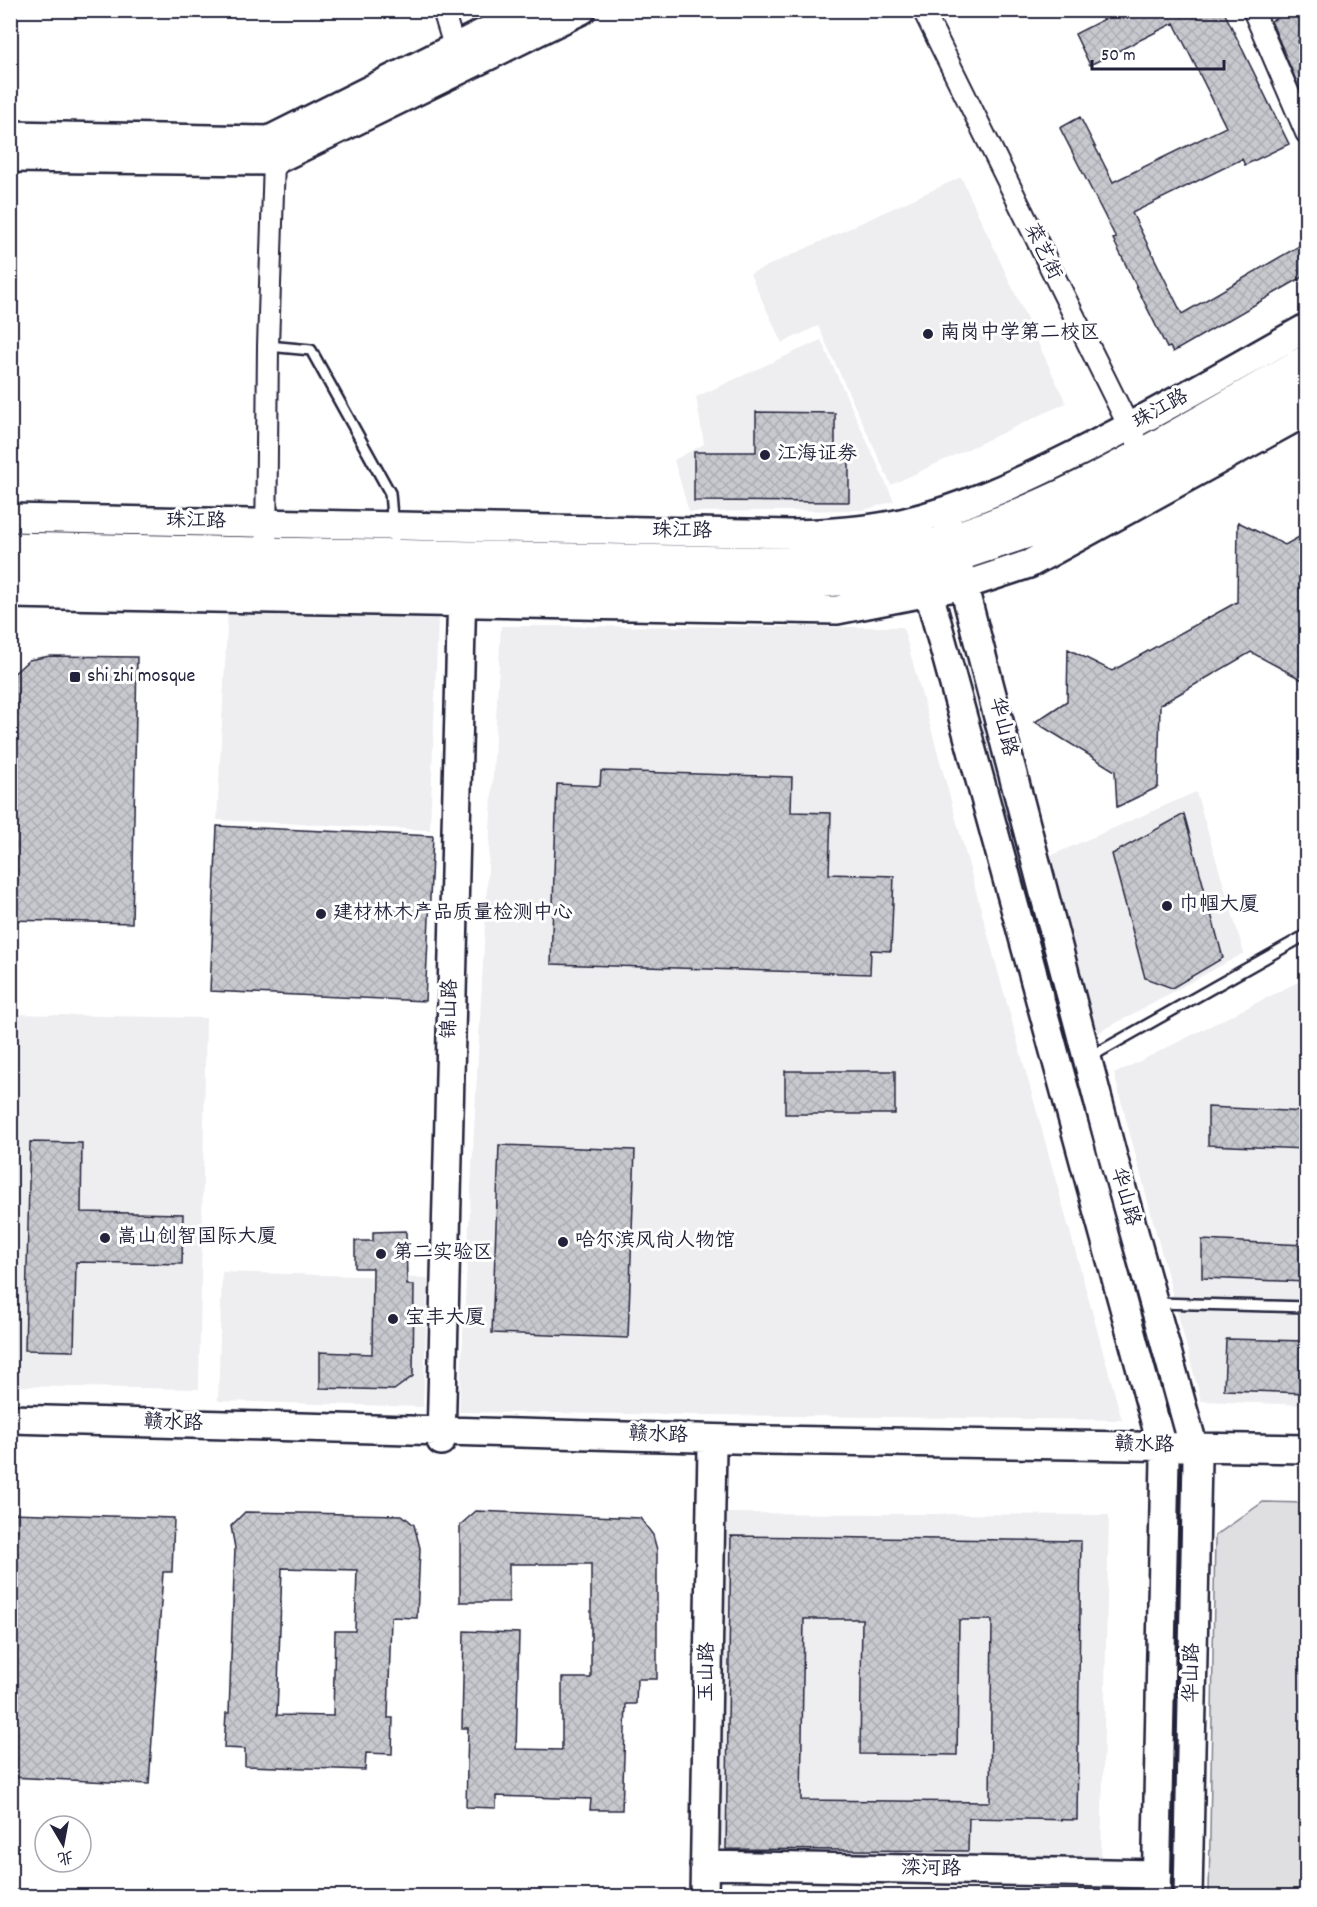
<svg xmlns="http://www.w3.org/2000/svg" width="1317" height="1907" font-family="Dekko,'LXGW WenKai TC',sans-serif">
	<defs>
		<pattern id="building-cross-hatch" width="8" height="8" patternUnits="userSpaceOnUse" patternTransform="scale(1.5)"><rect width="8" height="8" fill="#c8c8cf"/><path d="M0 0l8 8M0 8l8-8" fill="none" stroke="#acacb3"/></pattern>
	</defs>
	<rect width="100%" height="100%" fill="#fff"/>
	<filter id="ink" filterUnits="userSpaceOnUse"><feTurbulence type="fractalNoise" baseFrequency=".0167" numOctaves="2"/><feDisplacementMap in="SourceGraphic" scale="12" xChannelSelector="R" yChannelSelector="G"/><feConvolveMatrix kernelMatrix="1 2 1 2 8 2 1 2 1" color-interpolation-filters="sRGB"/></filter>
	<g filter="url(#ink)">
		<path fill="#eeeef1" d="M961,177L1066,403L891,485L818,326L782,343L750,274Z
			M821,340L894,501L864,510L689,512L674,460L704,444L696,397Z
			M228,606L438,618L430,830L217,820Z
			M501,626L903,627L1122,1420L459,1412Z
			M1196,792L1244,953L1096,1034L1050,856Z
			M1306,978V1405L1201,1401L1114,1074Z
			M11,1014L206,1018L199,1389L11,1386Z
			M222,1272L428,1278L423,1407L218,1401Z
			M724,1513L1109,1515L1101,1861L718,1855Z"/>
		<path fill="#dfdfe2" stroke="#80808e" stroke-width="1.5" d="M1263,1502L1306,1503V1896H1209L1215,1536Z"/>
		<path fill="url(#building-cross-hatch)" stroke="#22223b" stroke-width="1.5" fill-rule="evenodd" d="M1122,10H1223L1289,144L1245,165L1242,159L1132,213L1182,314L1306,242V275L1173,352L1170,347L1167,348L1113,239L1116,238L1060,128L1080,117L1113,182L1226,127L1174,23L1090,65L1075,34Z
			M1292,10H1306V37L1298,41L1306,60V104L1271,21Z
			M756,412L835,413V458H849V502L694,501V452H756Z
			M1238,522L1285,545L1306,533V682L1251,652L1160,705L1158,787L1117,807L1115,771L1035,722L1067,701L1068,649L1112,671L1237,602Z
			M50,656L137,657L132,923L10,920V677L29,660Z
			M601,771L792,777L791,812L831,813L829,874L894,876L891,951L871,950L870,974L551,964L557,784L600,786Z
			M1184,814L1223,958L1172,988L1145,978L1112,854Z
			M217,826L433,836L425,1001L210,991Z
			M785,1071H895V1114H785Z
			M1208,1107L1306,1112V1149L1208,1145Z
			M30,1142L82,1143L81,1212L183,1214L182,1264L76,1262L74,1351L25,1350Z
			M499,1145L635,1150L628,1338L492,1333Z
			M406,1231L407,1285H414L413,1376L394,1390L320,1388V1352L372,1354L373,1268H355V1241H373V1232Z
			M1202,1240L1306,1245V1282L1202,1278Z
			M1226,1339L1306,1341V1393L1224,1390Z
			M476,1511L640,1518L653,1535L657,1550V1679H637L636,1704H626L622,1810H590L591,1799L496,1796V1808L466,1807L468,1728H462L464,1631L519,1633L516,1749L562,1750V1678H591V1564H509V1602H460V1525Z
			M245,1512L402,1515L414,1525L420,1548L417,1618L391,1617L388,1718H393L392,1754L366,1753L365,1770L245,1766V1749L224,1748L226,1713H229L235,1548L231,1526ZM282,1568L357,1570L355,1631H335L333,1716L277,1715Z
			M10,1513L174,1518L172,1572H163L149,1784L10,1777Z
			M731,1536L1081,1541L1077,1820L969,1818L968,1851L726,1849ZM804,1619H862L860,1754L957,1755L959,1620H992L990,1802L801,1800Z"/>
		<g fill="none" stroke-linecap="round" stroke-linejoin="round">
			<g stroke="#22223b" stroke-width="14">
				<path id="lane" d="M268,346L311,350L390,493L395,552
					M1090,1057L1306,935
					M1156,1303L1306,1307"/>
			</g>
			<g stroke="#22223b" stroke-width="24">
				<path id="street" d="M443,10L458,59
					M923,10L1135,439
					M1253,10L1306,133
					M266,552L268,346L274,161"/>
			</g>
			<g stroke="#22223b" stroke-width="32">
				<path id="secondary" d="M10,135L269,140L529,10
					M10,158L274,161L582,10
					M944,511L1112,1153L1197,1459L1188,1896
					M10,518L791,534C829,533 868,531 905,522C964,508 1020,482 1074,455C1153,416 1229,371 1306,328
					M907,522L929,593L1165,1458L1156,1896
					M10,546L786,561C829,560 870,558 912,548C1050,515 1184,427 1306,359
					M10,568L823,583L868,580L921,570L1037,531L1306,383
					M10,594L837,610L965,585L1029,564L1306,412
					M10,1419L768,1440L1306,1449
					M441,1441L462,587
					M704,1865L1157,1874
					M704,1896L712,1447"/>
			</g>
			<use href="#lane" stroke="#fff" stroke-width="9"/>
			<use href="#street" stroke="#fff" stroke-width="20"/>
			<use href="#secondary" stroke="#fff" stroke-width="27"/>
		</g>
	</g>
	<g fill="#22223b" stroke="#fff" stroke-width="2">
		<circle cx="928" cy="334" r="6"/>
		<circle cx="765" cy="455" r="6"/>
		<rect x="69" y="671" width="12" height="12" rx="3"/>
		<circle cx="1167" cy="906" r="6"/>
		<circle cx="321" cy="914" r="6"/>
		<circle cx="105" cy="1238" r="6"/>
		<circle cx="563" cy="1242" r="6"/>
		<circle cx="381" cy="1254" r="6"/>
		<circle cx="393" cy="1319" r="6"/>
	</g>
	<g text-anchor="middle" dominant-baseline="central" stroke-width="6" stroke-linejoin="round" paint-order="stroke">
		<g font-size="20" fill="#22223b" stroke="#fff">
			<text transform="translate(1042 252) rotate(64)">菜艺街</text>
			<text transform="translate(1161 410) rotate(-29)">珠江路</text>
			<text transform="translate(196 522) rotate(1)">珠江路</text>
			<text transform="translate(682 532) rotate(1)">珠江路</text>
			<text transform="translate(1002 727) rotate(76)">华山路</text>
			<text transform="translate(451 1009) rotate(-89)">锦山路</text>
			<text transform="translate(1124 1197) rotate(74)">华山路</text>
			<text transform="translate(173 1424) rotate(2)">赣水路</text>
			<text transform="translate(658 1436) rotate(2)">赣水路</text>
			<text transform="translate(1144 1446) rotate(1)">赣水路</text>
			<text transform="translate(708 1672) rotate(-89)">玉山路</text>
			<text transform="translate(1193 1673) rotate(-89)">华山路</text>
			<text transform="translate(931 1870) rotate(1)">滦河路</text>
		</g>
		<g font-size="20" fill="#22223b" stroke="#fff" text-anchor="start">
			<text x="940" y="334">南岗中学第二校区</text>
			<text x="777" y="455">江海证券</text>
			<text x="87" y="677">shi zhi mosque</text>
			<text x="1179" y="906">巾帼大厦</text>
			<text x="333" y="914">建材林木产品质量检测中心</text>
			<text x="117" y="1238">嵩山创智国际大厦</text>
			<text x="575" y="1242">哈尔滨风尚人物馆</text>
			<text x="393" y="1254">第二实验区</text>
			<text x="405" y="1319">宝丰大厦</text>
		</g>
	</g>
	<rect width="1317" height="1907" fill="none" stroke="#fff" stroke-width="36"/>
	<rect x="18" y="18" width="1281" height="1871" fill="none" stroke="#22223b" stroke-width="2" filter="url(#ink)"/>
	<g transform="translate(63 1844) rotate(170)"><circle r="28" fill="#ffffff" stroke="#a7a7b1" stroke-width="1.5"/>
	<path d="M0-4.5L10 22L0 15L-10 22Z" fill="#22223b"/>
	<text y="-9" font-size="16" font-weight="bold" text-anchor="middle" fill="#22223b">北</text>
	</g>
	<path d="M1092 60v9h132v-9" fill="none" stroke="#22223b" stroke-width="3"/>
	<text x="1101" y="60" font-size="18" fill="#22223b" stroke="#ffffff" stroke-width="4.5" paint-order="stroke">50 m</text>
</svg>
